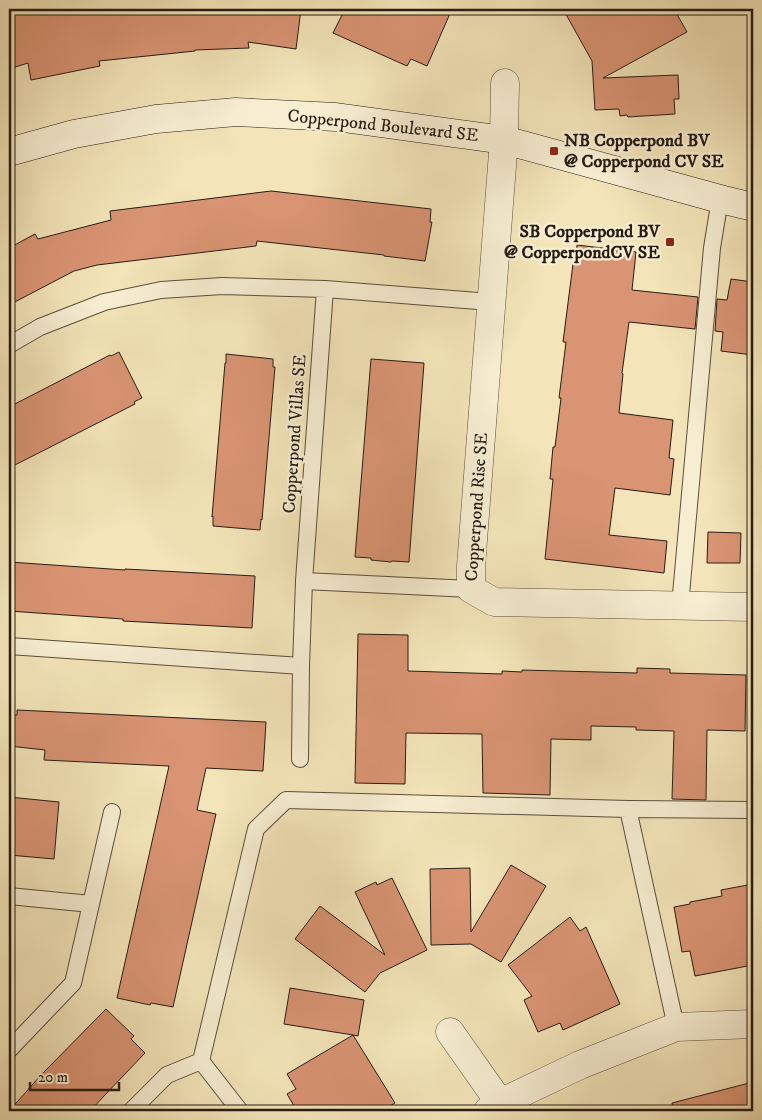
<svg xmlns="http://www.w3.org/2000/svg" width="762" height="1120" font-family="'IM FELL DW Pica',serif">
	<rect width="100%" height="100%" fill="#f3e5b9"/>
	<filter id="stains"><feTurbulence type="fractalNoise" baseFrequency=".004" numOctaves="4"/><feColorMatrix values="0 0 0 0 .2 0 0 0 0 .09 0 0 0 0 .02 0 0 0 .5 -.17"/></filter>
	<radialGradient id="worn" r=".72"><stop offset=".6" stop-color="#630" stop-opacity="0"/><stop offset="1" stop-color="#630" stop-opacity=".3"/></radialGradient>
	<path fill="#d99473" stroke="#261c15" d="M9,9H301L296,49L248,42L249,48L195,50V51L99,61L100,66L31,80L28,63L9,69Z
		M345,9H452L427,66L411,59L407,66L333,33Z
		M563,9H674L687,32L603,78L678,75L679,99H674L675,114L628,117L627,115L620,116L619,109L595,110L592,61Z
		M271,191L431,209L430,222H432L425,261L384,256V255L257,241L256,246L97,265L74,271L9,305V248L35,234L38,239L111,220L110,211Z
		M577,245L636,252L632,290L698,297L695,329L629,322L622,373L623,374L619,413L673,420L669,458L674,459L670,495L615,488L609,535L667,541L664,573L545,559L553,479H550L553,447H555L561,398H559L566,342H563L573,264L575,265Z
		M731,279L753,282V355L721,351L723,332L715,331L717,299L727,300Z
		M119,352L142,398L134,402L135,404L9,468V407L110,355L111,356Z
		M226,354L273,359V367H275L262,520L261,519L260,530L213,526V516L212,517L225,363H226Z
		M371,359L424,363L409,562L392,561L391,562L371,560V558L355,557Z
		M708,532L741,533L740,563H707Z
		M9,562L125,570V569L255,576L252,628L123,621V619L9,611Z
		M358,634L408,635V671L502,674V671L522,672V670L637,673V668L670,669V673L746,675L745,731L707,730L706,800L672,799L674,731L636,730V727L591,726V740L551,739L550,795L483,793L482,734L406,733L405,784L355,783Z
		M17,710L266,722L263,771L206,768L197,810L216,814L173,1007L151,1003L150,1005L117,998L169,766L44,760L45,750L9,746V715H17Z
		M9,797L59,802L54,859L9,855Z
		M511,865L546,886L501,962L471,944L431,945L430,869L470,868L471,932Z
		M392,878L427,950L380,973L365,992L295,939L320,906L385,955L355,892L376,882L377,885Z
		M753,884V965L695,976L690,951L682,952L674,907L690,904V902L722,896L721,890Z
		M570,917L580,931L586,927L620,1004L563,1030L560,1023L538,1032L524,1000L532,996L508,965Z
		M290,988L364,1000L358,1036L353,1035L395,1103L382,1111H297L287,1094L296,1089L287,1074L353,1035L284,1024Z
		M106,1009L134,1036L131,1039L145,1053L104,1096L90,1111H9L41,1075Z
		M753,1082V1111H673L672,1103Z"/>
	<g fill="none" stroke-linecap="round" stroke-linejoin="round">
		<g stroke="#594e3e" stroke-width="18">
			<path id="lane" d="M9,345L40,327L104,302L161,290L222,286L325,289L491,302
				M304,581L471,589
				M680,606L712,248L720,199
				M9,646L301,666
				M300,759L301,666L304,581L325,289
				M628,809L676,1027
				M9,896L91,904
				M9,1050L73,983L112,812
				M201,1061L240,1111
				M131,1111L167,1075L201,1061L256,829L286,800L628,809L753,810"/>
		</g>
		<g stroke="#594e3e" stroke-width="29">
			<path id="street" d="M505,83L504,140L471,566V589L494,602L753,607
				M450,1032L500,1103
				M488,1111L500,1103L580,1065L676,1027L753,1024"/>
		</g>
		<g stroke="#261c15" stroke-width="29">
			<path id="secondary" d="M9,152L74,134L156,119L236,112L336,117L504,140L720,199L753,207"/>
		</g>
		<use href="#lane" stroke="#f7eed2" stroke-width="16"/>
		<use href="#street" stroke="#f7eed2" stroke-width="28"/>
		<use href="#secondary" stroke="#f7eed2" stroke-width="28"/>
	</g>
	<g fill="#8f2418" stroke="#f7eed2" stroke-width="2">
		<rect x="549" y="146" width="10" height="10" rx="2.5"/>
		<rect x="665" y="237" width="10" height="10" rx="2.5"/>
	</g>
	<g text-anchor="middle" dominant-baseline="central" stroke-width="4.5" stroke-linejoin="round" paint-order="stroke">
		<g font-size="18" fill="#261c15" stroke="#f7eed2">
			<text transform="translate(383 126) rotate(6)">Copperpond Boulevard SE</text>
			<text transform="translate(295 434) rotate(-86)">Copperpond Villas SE</text>
			<text transform="translate(477 507) rotate(-86)">Copperpond Rise SE</text>
		</g>
		<g font-size="18" font-weight="bold" fill="#261c15" stroke="#f7eed2" text-anchor="start">
			<text x="564" y="141">NB Copperpond BV<tspan x="564" dy="21">@ Copperpond CV SE</tspan></text>
			<text x="660" y="232" text-anchor="end">SB Copperpond BV<tspan x="660" dy="21">@ CopperpondCV SE</tspan></text>
		</g>
	</g>
	<rect width="762" height="1120" fill="none" stroke="#f3e5b9" stroke-width="30"/>
	<rect x="10" y="10" width="742" height="1100" fill="none" stroke="#261c15" stroke-width="2.5"/>
	<rect x="15" y="15" width="732" height="1090" fill="none" stroke="#261c15"/>
	<path d="M30 1082v8h89v-8" fill="none" stroke="#261c15" stroke-width="2.5"/>
	<text x="38" y="1082" font-size="15" fill="#261c15" stroke="#f7eed2" stroke-width="4" paint-order="stroke">20 m</text>
	<rect width="100%" height="100%" filter="url(#stains)"/>
	<rect width="100%" height="100%" fill="url(#worn)"/>
</svg>
